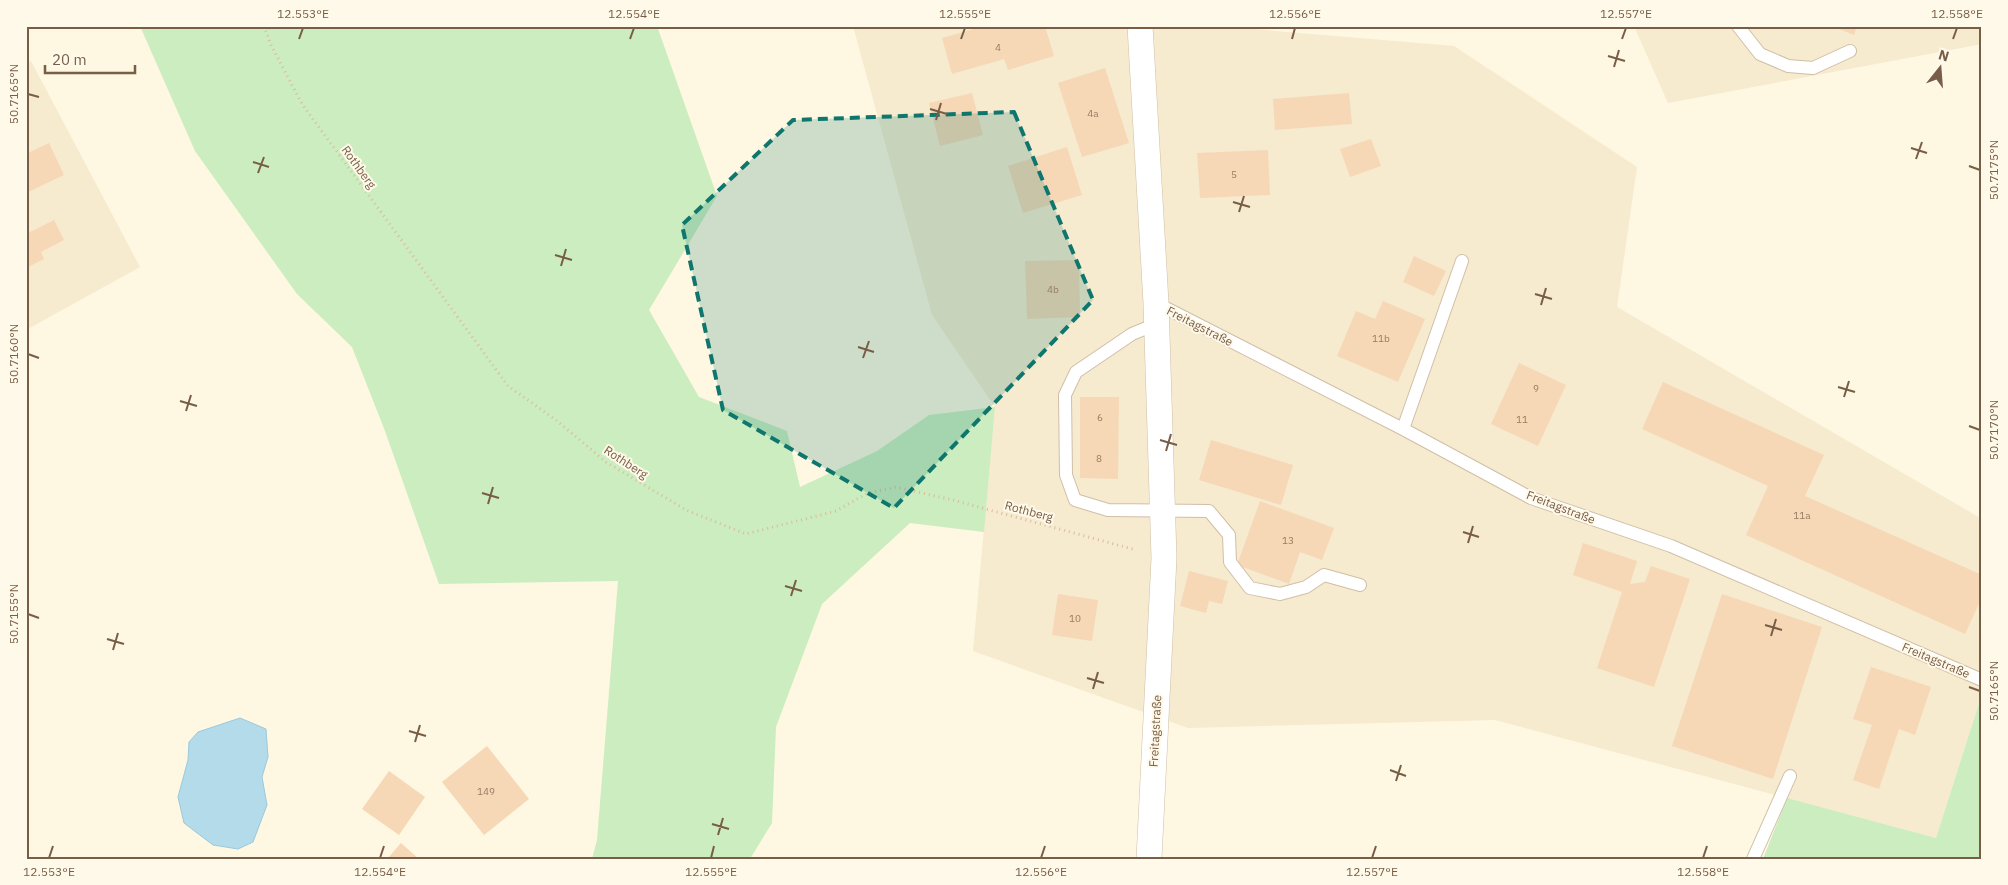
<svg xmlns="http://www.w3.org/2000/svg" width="2008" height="885" font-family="'IBM Plex Sans',sans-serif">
	<rect width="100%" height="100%" fill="#fef7e1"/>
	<path fill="#f6eacf" d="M853,26H1218L1454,46L1637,167L1617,307L1982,519V694L1936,838L1495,720L1188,728L973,651L995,407L932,315Z
		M1634,26H1982V44L1668,103Z
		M31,61L140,267L26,330V63Z"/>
	<path fill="#cbedbf" d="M140,26H657L717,196L649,310L699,397L787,431L800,487L877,451L929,415L995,407L984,532L910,523L822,604L776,727L772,823L750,859H592L597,840L618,581L439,584L385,431L352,347L297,294L195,151Z
		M1982,694V859H1763L1787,798L1936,838Z"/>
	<path fill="#b4dbe9" stroke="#9ac9dc" d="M240,718L266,729L268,757L262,777L267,805L253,842L238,849L213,845L184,823L178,797L188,760L189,742L198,732Z"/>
	<path fill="#f6d8b7" d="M984,26H1045L1054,56L1008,70L1004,59L952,74L942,38Z
		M1831,26H1857L1854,35Z
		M1105,68L1129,143L1082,157L1058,83Z
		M972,93L983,135L940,146L929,103Z
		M1349,93L1352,124L1275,130L1273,99Z
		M1371,139L1381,166L1350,177L1340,149Z
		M49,143L64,175L26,193V154Z
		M1067,147L1082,195L1023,213L1008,166Z
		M1268,150L1270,195L1200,198L1197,153Z
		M54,220L64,240L41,252L44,259L26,268V234Z
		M1414,256L1446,271L1434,296L1403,282Z
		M1079,260L1080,317L1027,319L1025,261Z
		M1383,301L1425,319L1398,382L1337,356L1356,311L1375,319Z
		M1519,363L1566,385L1538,446L1491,424Z
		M1663,382L1824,455L1805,496L1982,575V597L1965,634L1746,535L1768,486L1642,429Z
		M1080,397H1119L1118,479L1080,478Z
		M1211,440L1293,465L1281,505L1199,480Z
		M1260,501L1334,528L1322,560L1300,552L1289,584L1237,565Z
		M1583,543L1637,561L1630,584L1645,582L1651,566L1690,579L1654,687L1597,668L1622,592L1573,575Z
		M1189,571L1228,581L1222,604L1209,601L1206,613L1180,606Z
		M1058,594L1098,600L1092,641L1052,635Z
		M1722,594L1822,627L1773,779L1672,746Z
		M1871,667L1931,687L1915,735L1899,729L1879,789L1853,780L1872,725L1853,719Z
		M487,746L529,799L484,835L442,782Z
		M389,771L425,797L399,835L362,809Z
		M401,843L419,859H387Z"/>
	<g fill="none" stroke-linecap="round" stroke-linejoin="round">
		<g stroke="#d0bfa7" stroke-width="14">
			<path id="lane" d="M1738,26L1760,54L1788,66L1813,68L1850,51
				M1156,303L1403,429L1531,498L1671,546L1982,680
				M1156,324L1132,334L1076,372L1065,395L1066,475L1075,500L1108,510L1209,511L1229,535L1230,562L1250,588L1280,594L1306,587L1324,575L1360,585
				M1403,429L1462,261
				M1753,859L1790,776"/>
		</g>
		<g stroke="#d0bfa7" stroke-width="26">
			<path id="street" d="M1140,26L1156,303L1164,558L1149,859"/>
		</g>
		<path stroke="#dbbc9a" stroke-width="3" stroke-dasharray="1 4" stroke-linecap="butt" d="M264,26L271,45L302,104L508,386L556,420L606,462L686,510L746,534L836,511L868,493L896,487L953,500L1136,550"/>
		<use href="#lane" stroke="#fff" stroke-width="12"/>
		<use href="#street" stroke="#fff" stroke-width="25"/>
	</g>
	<path fill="#0f766e" fill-opacity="0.2" stroke="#0f766e" stroke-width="4" stroke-dasharray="10 6" stroke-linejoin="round" d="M1014,112L1093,300L894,508L723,410L682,225L793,120Z"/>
	<path fill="none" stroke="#785e46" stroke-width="2" d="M299,39L303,28M630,39L634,28M961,39L965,28M1292,39L1295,28M1622,39L1626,28M1953,39L1957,28M1608,56L1625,61M1614,67L1619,50M28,94L39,97M930,109L947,114M936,120L941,103M1911,148L1927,153M1916,159L1922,142M253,162L269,167M1969,166L1980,170M258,173L264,157M1233,202L1250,207M1239,212L1244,196M555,255L572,260M561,266L566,249M1535,294L1552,299M1541,305L1546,288M858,347L874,352M28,354L39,358M863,358L869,341M1838,387L1855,392M1844,397L1849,381M180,401L197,406M186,411L191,395M1969,426L1980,430M1160,440L1177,445M1166,451L1171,434M482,493L499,498M488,504L493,487M1463,532L1479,537M1468,543L1473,526M785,586L802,591M791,596L796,580M28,614L39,618M1765,625L1782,630M1771,636L1776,619M107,639L124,644M113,650L118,633M1087,678L1104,683M1969,687L1980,691M1093,689L1098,672M409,731L426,736M415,742L420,725M1390,770L1406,776M1396,781L1401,765M712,824L729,829M718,835L723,818M49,858L53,846M380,858L384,846M711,858L714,846M1041,858L1045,846M1372,858L1376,846M1703,858L1707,846"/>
	<g text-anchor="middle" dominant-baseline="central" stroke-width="4" stroke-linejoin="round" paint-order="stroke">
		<g font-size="10" fill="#987c62">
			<text x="998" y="47">4</text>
			<text x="1093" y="113">4a</text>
			<text x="1234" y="174">5</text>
			<text x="1053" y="289">4b</text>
			<text x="1381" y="338">11b</text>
			<text x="1536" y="388">9</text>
			<text x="1100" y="417">6</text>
			<text x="1522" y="419">11</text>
			<text x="1099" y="458">8</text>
			<text x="1802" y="515">11a</text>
			<text x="1288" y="540">13</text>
			<text x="1075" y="618">10</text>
			<text x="486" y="791">149</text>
		</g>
		<g font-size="12" fill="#785e46" stroke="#fff9ea">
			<text transform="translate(359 167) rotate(54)">Rothberg</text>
			<text transform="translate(1200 326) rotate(27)">Freitagstraße</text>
			<text transform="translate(626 462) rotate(33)">Rothberg</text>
			<text transform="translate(1561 507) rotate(21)">Freitagstraße</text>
			<text transform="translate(1029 511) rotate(15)">Rothberg</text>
			<text transform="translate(1936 660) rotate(23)">Freitagstraße</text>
			<text transform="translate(1155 731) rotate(-87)">Freitagstraße</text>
		</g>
	</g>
	<rect width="2008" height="885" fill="none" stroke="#fff9ea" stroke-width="55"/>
	<g transform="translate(1940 68) rotate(17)" stroke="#fff9ea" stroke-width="4" paint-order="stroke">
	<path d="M0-4L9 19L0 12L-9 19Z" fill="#785e46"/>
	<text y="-8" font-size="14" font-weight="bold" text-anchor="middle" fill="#785e46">N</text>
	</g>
	<path d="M45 65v8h90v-8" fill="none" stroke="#785e46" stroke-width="2.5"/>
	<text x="52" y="65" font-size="15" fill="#785e46" stroke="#fff9ea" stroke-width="4" paint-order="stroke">20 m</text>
	<rect x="28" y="28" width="1952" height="830" fill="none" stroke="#785e46" stroke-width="2"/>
	<g font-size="12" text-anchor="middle" fill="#785e46">
		<text x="303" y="18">12.553°E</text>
		<text x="634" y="18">12.554°E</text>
		<text x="965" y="18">12.555°E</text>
		<text x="1295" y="18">12.556°E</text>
		<text x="1626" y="18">12.557°E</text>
		<text x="1957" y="18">12.558°E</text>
		<text transform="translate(14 94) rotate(-90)" y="4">50.7165°N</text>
		<text transform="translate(1994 170) rotate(-90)" y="4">50.7175°N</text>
		<text transform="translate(14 354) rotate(-90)" y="4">50.7160°N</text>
		<text transform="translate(1994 430) rotate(-90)" y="4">50.7170°N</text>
		<text transform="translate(14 614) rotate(-90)" y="4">50.7155°N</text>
		<text transform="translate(1994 691) rotate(-90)" y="4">50.7165°N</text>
		<text x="49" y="876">12.553°E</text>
		<text x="380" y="876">12.554°E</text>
		<text x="711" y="876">12.555°E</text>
		<text x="1041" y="876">12.556°E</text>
		<text x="1372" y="876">12.557°E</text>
		<text x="1703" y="876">12.558°E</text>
	</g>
</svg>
